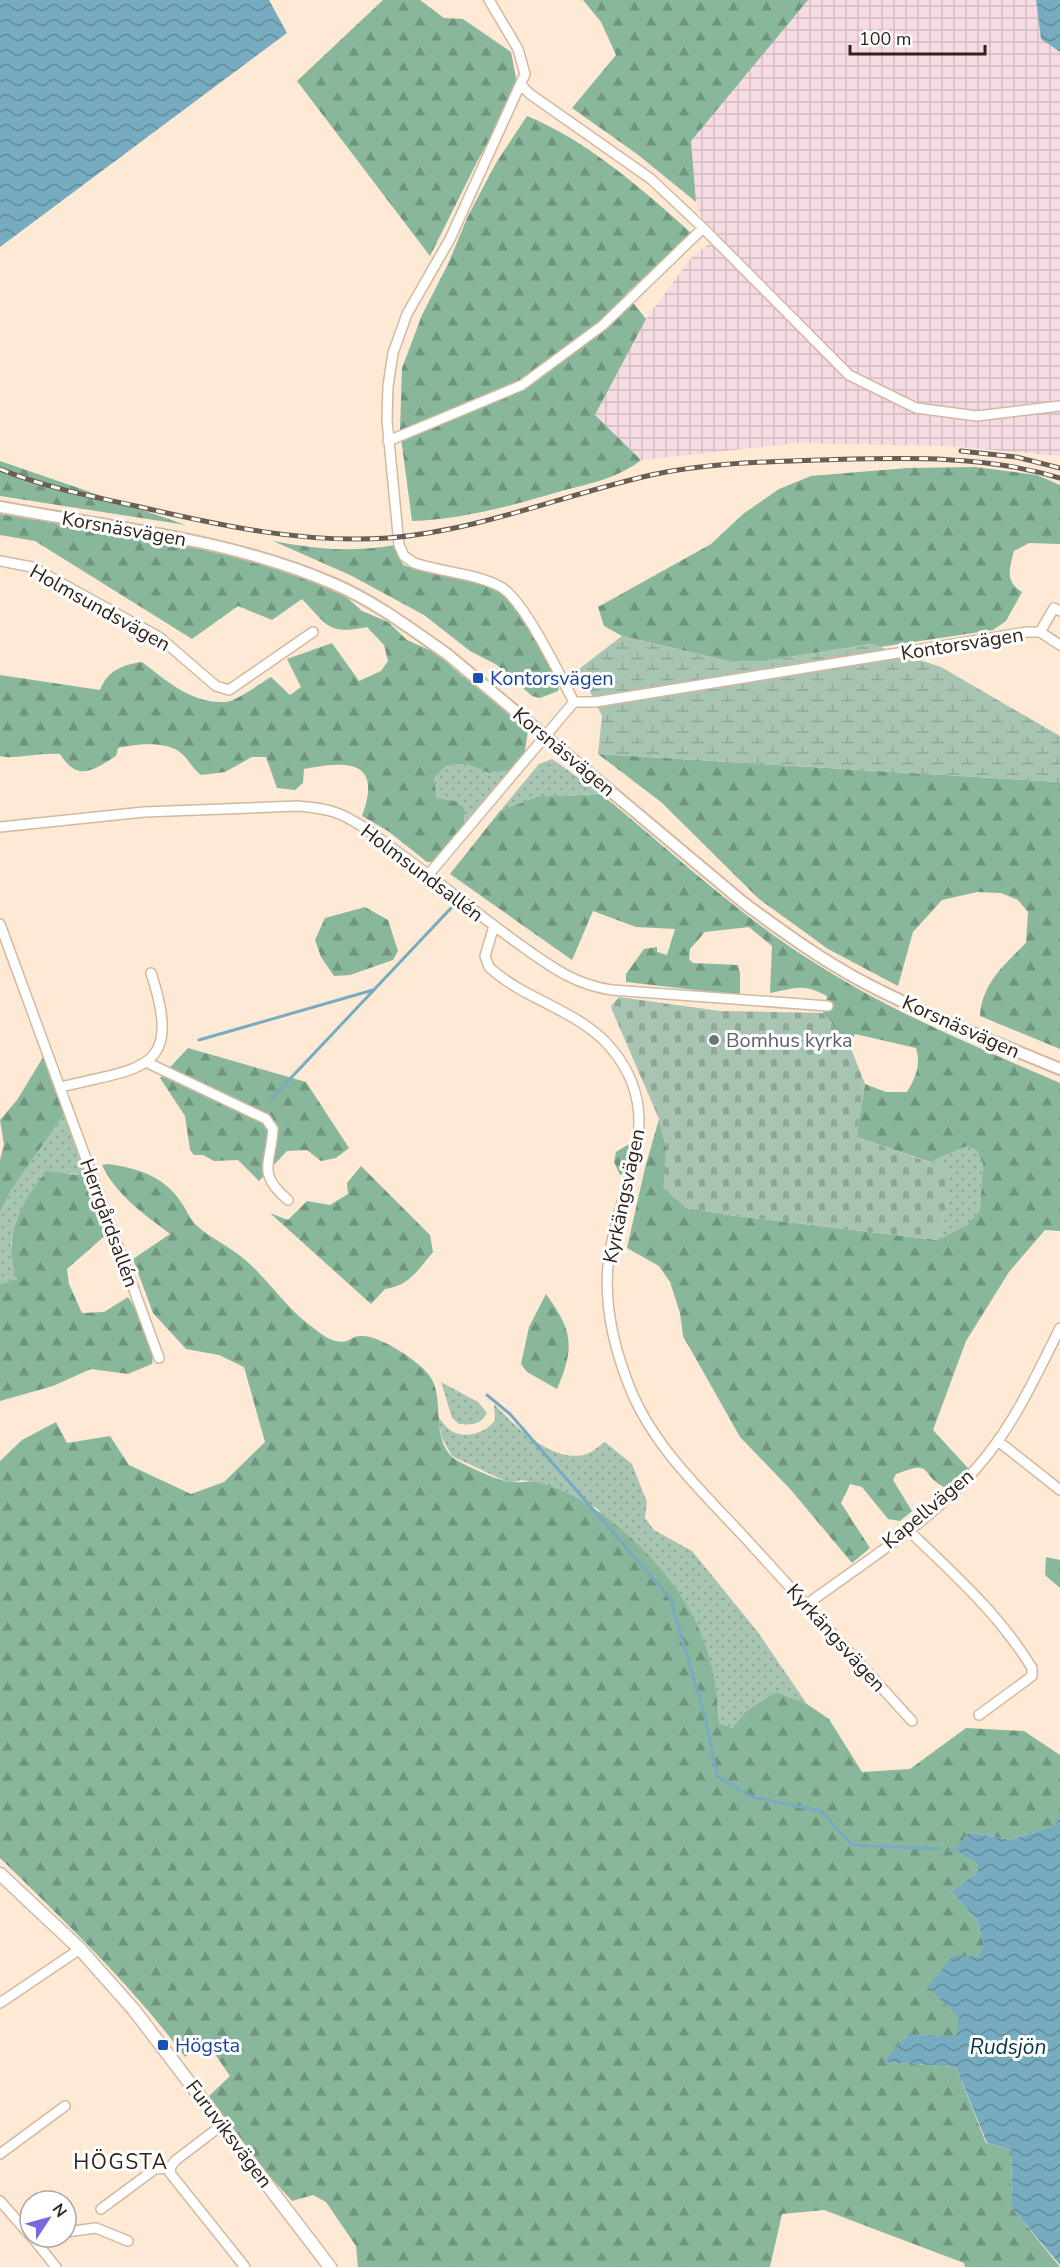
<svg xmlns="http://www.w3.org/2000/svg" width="1060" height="2267" font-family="'Nunito Sans',sans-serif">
	<defs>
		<pattern id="industrial-grid" width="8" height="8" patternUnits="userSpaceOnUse" patternTransform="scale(1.5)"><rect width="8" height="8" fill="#f6dbe2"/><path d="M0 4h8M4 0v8" fill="none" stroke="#d3bcc1"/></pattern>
		<pattern id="grass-dots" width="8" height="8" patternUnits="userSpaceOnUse" patternTransform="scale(1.5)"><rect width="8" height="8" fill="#a8c4b2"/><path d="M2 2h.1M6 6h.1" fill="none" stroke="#91a898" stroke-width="1.8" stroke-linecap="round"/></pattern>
		<pattern id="forest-firs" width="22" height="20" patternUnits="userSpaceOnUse" patternTransform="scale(1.5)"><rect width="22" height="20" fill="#89b79b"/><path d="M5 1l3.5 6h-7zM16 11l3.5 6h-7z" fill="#70957e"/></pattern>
		<pattern id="wetland-marsh" width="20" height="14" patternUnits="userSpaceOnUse" patternTransform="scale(1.5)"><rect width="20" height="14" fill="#a8c4b2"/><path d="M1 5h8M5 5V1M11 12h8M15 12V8" fill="none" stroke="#91a898"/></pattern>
		<pattern id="cemetery-stones" width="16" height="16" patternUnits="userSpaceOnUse" patternTransform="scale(1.5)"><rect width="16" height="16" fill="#a8c4b2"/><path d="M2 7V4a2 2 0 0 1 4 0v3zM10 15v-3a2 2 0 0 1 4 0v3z" fill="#91a898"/></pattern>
		<pattern id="water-waves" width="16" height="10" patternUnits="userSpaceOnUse" patternTransform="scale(1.5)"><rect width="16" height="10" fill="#76abc0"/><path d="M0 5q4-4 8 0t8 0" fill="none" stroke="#618b9b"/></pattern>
	</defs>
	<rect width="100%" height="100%" fill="#fee9d5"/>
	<path fill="url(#industrial-grid)" d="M713,0H1036L1041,39L1060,52V456L947,446L799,443L641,460L595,416L646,319L691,258L711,242L696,202L690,133Z"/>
	<path fill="url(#grass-dots)" d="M552,759L601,794L569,795L500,811L539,764Z
		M467,764L489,773L509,771L464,826L455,801L437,798L434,778L447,765Z
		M65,1113L88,1171L79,1175L69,1173L28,1198L16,1221L11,1243L17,1279L0,1284V1212L12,1189Z
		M967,1146L976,1150L983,1163L980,1210L968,1224L937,1240L949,1195L930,1162Z
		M441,1382L478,1402L487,1413C480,1425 473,1425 459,1424L452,1418Z
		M494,1404C515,1426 556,1467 589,1453C595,1450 600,1445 605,1442L632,1464L647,1502L645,1518L654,1530L692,1551L757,1631L807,1704L776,1692L746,1711L732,1728L719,1723L718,1702L598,1509L542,1484L522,1480L509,1483L452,1456L442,1438L437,1415C441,1420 445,1426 450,1430C463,1440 487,1433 495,1420Z"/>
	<path fill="url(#forest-firs)" d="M383,0H420L444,18L463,19L511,52L516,78L515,94L477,162L430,256L297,81Z
		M583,0H808L691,141L696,202L637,154L572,108L616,55L601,22Z
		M527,116C586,140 644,190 691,233L626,294L646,319L595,415L641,460C618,478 592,483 565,490C514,505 465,519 412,521L400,430L402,368L422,315L448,264L468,216L496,163Z
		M0,461L186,525L0,496Z
		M975,467L1037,475L1060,485V544L1029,543L1014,551C1009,569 1005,581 1022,592L1006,621L993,630L880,647L871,644L765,661L732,662L622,636L604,626L598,607L711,544L743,514L779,489L811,476L907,468Z
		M0,514L181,543L270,563L335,587L362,611L388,622L407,640L438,654L462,676L483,689L528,731L525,751L509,771L489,773L467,764L447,765L434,778L437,798L455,801L464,808V826L435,862H427L388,831L362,816C383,759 347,761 304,769L303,783L295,790L277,788L266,757H252L225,772L201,775C191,767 190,761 182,754C168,740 135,744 118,748L116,756C92,771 78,782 60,754C43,752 9,760 0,756V675L100,690C108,670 122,665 142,662C167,681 192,704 226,702C236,701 261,683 271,677L290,695L301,687L287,659L332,643L359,681L381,671L388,661L384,645L367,627C328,635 328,626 302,599L272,620L238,606L192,639L35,541L0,535Z
		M273,541C317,549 350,553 395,545L403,565C429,575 458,576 484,584C523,596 542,652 560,685L558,691L540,698L532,696L497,665L470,651L424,615L350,575Z
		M598,754L1060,782V1049L980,1016C982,983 1004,965 1026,943L1028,912L1018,900L1001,893L977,892L942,900L913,932L898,986L828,949L759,899L661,802Z
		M601,794C671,851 738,915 815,963C891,1012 977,1047 1060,1083V1231L1045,1230L1009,1272L966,1341L933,1430L968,1468L961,1478L946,1488C917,1474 936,1459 896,1474L893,1480L912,1511L900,1521L888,1519L862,1487L850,1484L841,1503L870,1548L852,1563L791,1490L740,1437L683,1336L680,1313L670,1282L659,1266L627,1248L645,1168L659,1119L666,1147V1165L686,1208L729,1215L937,1240L968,1224L980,1210L983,1163L976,1150L967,1146L930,1162L856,1137L865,1084L886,1092H907C916,1077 921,1065 916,1048L855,1034L850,1046L823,1013L827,996C803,983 796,988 770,993L772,946L749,927L705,932L690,949L689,959L693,963L738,965L740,973V995L626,982V974L644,949L657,947V952L667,955L675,929L636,927L593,911L572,960L450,874L500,811L537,797Z
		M365,907L388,920L398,951L393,960L350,975L334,976L321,957L315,940L325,918Z
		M188,1048L306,1082L349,1148L336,1158L321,1161L307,1150L287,1151L259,1181L238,1160L214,1161L203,1155H194L190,1150L185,1116L160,1078Z
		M45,1054L65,1113L12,1189L0,1212V1160L4,1144L0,1120L17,1100Z
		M634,1141L625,1173L620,1175L614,1162L616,1152Z
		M108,1164C137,1168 164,1176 181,1202C186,1209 190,1219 196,1225C210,1238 229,1246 244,1259C267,1278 284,1305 307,1323C319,1332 332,1345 347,1341C351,1339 355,1336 360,1336C378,1334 418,1360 429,1375C446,1397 430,1435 452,1457C459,1463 501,1482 510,1482C521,1483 529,1480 541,1483C606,1502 680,1575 703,1639C713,1664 718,1696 719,1723L732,1728L746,1711L776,1692L807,1704L829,1719L862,1772L910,1769L966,1728L1024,1731L1060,1755V1818L1053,1826L1010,1840L969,1832L956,1850L976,1862L978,1872L951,1891L977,1920L984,1945L977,1957L956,2037L908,2035L884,2062L956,2067L986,2143L1012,2150L1011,2207L1060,2267H965L964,2263L824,2210L782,2214L770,2267H358L356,2246L326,2202L313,2195L292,2201L264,2170L209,2096L230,2076L208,2044L202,2045L185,2057C131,1984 64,1921 0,1858V1461L22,1440L56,1422L67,1443L110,1436L129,1465L191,1494L224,1482L265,1442L244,1367L219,1355L186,1349L153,1313L133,1259L170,1234C144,1214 117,1196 102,1165Z
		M361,1166L430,1235L433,1252C418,1270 409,1286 385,1289L371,1304L270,1213L288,1220L307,1201L330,1205L348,1194L347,1183Z
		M47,1171L78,1175L88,1171L108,1233L67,1269L69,1284L82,1313L104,1312L128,1297C138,1311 156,1348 152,1364L128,1374L91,1369L53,1386L0,1401V1284L17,1279C2,1238 20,1203 47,1171Z
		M546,1294C573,1331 575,1347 557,1389L527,1372L521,1364L529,1327Z
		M1046,1557L1060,1560V1588L1045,1575Z"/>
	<path fill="url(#wetland-marsh)" d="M622,636L732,662L765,661L871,644L941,667L1060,736V782L598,754L602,716L579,669Z"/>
	<path fill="url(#cemetery-stones)" d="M619,997L720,1011L823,1013L850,1046L865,1084L856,1137L949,1169V1195L937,1240L729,1215L686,1208L663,1188L666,1147L659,1119L612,1010L611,1006Z"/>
	<path fill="url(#water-waves)" d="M0,0H269L287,33L0,247Z
		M1036,0H1060V52L1041,39Z
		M1060,1818V2265L1011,2207L1012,2150L987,2143L956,2067L883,2062L908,2035L956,2036L959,2017L928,1987L954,1955L977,1957L984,1945L977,1920L951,1891L978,1872L976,1862L955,1850L969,1832L1010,1840L1053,1826Z"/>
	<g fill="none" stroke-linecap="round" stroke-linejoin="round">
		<path stroke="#76abc0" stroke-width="3" d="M199,1040L373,990
			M272,1098L453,906
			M487,1395L510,1414L670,1598L706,1720L717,1776L752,1797L821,1811L852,1845L939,1849
			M950,1850H955"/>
		<g stroke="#d2b9a0" stroke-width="12">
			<path id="minor" d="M489,0L518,49L525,74L450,239L407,314L393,353L388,386L387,420L399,545L404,556L414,563C441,572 474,573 499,586C523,597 560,676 574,702
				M521,85L530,94L651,179L703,228
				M388,441L522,385L603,325L703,228L849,375L916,408L977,416L1060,406
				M0,561L32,567L159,637L216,686L229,690L313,632
				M1040,632L1054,608L1060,611
				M0,827L144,812L298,806C310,807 322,808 334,812C355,819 374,835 392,848C438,880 480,917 526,949C554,969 577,985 612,990L828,1006
				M429,874L574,702H595L1027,632H1040L1060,645
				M0,924L159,1358
				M494,926L485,956L489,967C524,1000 579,1010 611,1048C670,1118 619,1182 609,1258C603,1300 613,1344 628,1383C651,1445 703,1492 747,1540C802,1601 857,1661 912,1721
				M148,1063L266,1119L273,1129C271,1164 256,1173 288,1200
				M61,1087C141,1067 184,1073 151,973
				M998,1441L1060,1490
				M908,1530C953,1573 999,1614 1032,1668V1676L1028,1679L979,1715
				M806,1605C867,1560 937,1518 985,1458C1016,1420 1038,1372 1060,1328
				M0,2003L80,1949
				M222,2125L176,2160L171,2166L170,2173L245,2267
				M0,2154L65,2106
				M0,2201L30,2235
				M101,2209L155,2169L170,2168
				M66,2232L96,2228L128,2241
				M32,2237L56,2267"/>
		</g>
		<g stroke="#d2b9a0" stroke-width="14">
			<path id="tertiary" d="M0,507C112,528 229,538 334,584C374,601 411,629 447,654L744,903C783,932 823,961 867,984C929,1016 995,1042 1060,1069"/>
		</g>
		<g stroke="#d2b9a0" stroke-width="15">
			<path id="secondary" d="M0,1874L80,1949L134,2010L330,2267"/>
		</g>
		<use href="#minor" stroke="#fff" stroke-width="9"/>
		<use href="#tertiary" stroke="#fff" stroke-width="10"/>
		<use href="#secondary" stroke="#fff" stroke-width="12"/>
		<g stroke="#6b5e51" stroke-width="5">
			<path id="rail" d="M961,451L1016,457L1060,468
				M0,469C44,487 90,496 136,506C218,525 303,544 388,538C478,531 563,495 651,475C706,463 762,462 818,460C900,458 981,454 1060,478"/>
		</g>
		<use href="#rail" stroke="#fff" stroke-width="3" stroke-dasharray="9" stroke-linecap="butt"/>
	</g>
	<g fill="#1a4fb4" stroke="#fff" stroke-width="2">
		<rect x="472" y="672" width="12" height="12" rx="3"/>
		<rect x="157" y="2039" width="12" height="12" rx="3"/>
	</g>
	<circle fill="#6b7280" stroke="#fff" stroke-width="2" cx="714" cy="1040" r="6"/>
	<g text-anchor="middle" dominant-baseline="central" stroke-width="6" stroke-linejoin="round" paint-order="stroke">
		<g font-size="20" fill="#2e241b" stroke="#fff">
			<text transform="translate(124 529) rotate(10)">Korsnäsvägen</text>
			<text transform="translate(100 608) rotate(29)">Holmsundsvägen</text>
			<text transform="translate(962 644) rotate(-9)">Kontorsvägen</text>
			<text transform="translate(564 752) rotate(40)">Korsnäsvägen</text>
			<text transform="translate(422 873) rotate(37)">Holmsundsallén</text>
			<text transform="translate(961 1027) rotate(24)">Korsnäsvägen</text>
			<text transform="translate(624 1196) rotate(-78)">Kyrkängsvägen</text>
			<text transform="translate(109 1223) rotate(70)">Herrgårdsallén</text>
			<text transform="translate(928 1509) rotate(-40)">Kapellvägen</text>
			<text transform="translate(836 1638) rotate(48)">Kyrkängsvägen</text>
			<text transform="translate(229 2134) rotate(53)">Furuviksvägen</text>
		</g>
		<g font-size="20" fill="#164399" stroke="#fff" text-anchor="start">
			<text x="490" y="678">Kontorsvägen</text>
			<text x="175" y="2045">Högsta</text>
		</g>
		<g font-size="20" fill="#5b616d" stroke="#fff" text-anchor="start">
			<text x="726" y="1040">Bomhus kyrka</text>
		</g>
		<g font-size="21" font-style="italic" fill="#013343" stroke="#fff">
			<text x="1008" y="2047">Rudsjön</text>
		</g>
		<g font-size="21" letter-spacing="1.5" fill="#2e241b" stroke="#fff">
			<text x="121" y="2162">HÖGSTA</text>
		</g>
	</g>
	<g transform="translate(48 2219) rotate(54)"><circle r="28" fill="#ffffff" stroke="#aba7a4" stroke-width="1.5"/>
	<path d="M0-4.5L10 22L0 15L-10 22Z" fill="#7e65e0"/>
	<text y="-9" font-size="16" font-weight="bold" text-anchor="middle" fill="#2e241b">N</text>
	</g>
	<path d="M850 45v9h135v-9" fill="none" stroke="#2e241b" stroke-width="3"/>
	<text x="859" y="45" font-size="18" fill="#2e241b" stroke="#ffffff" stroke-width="4.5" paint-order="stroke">100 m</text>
</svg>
